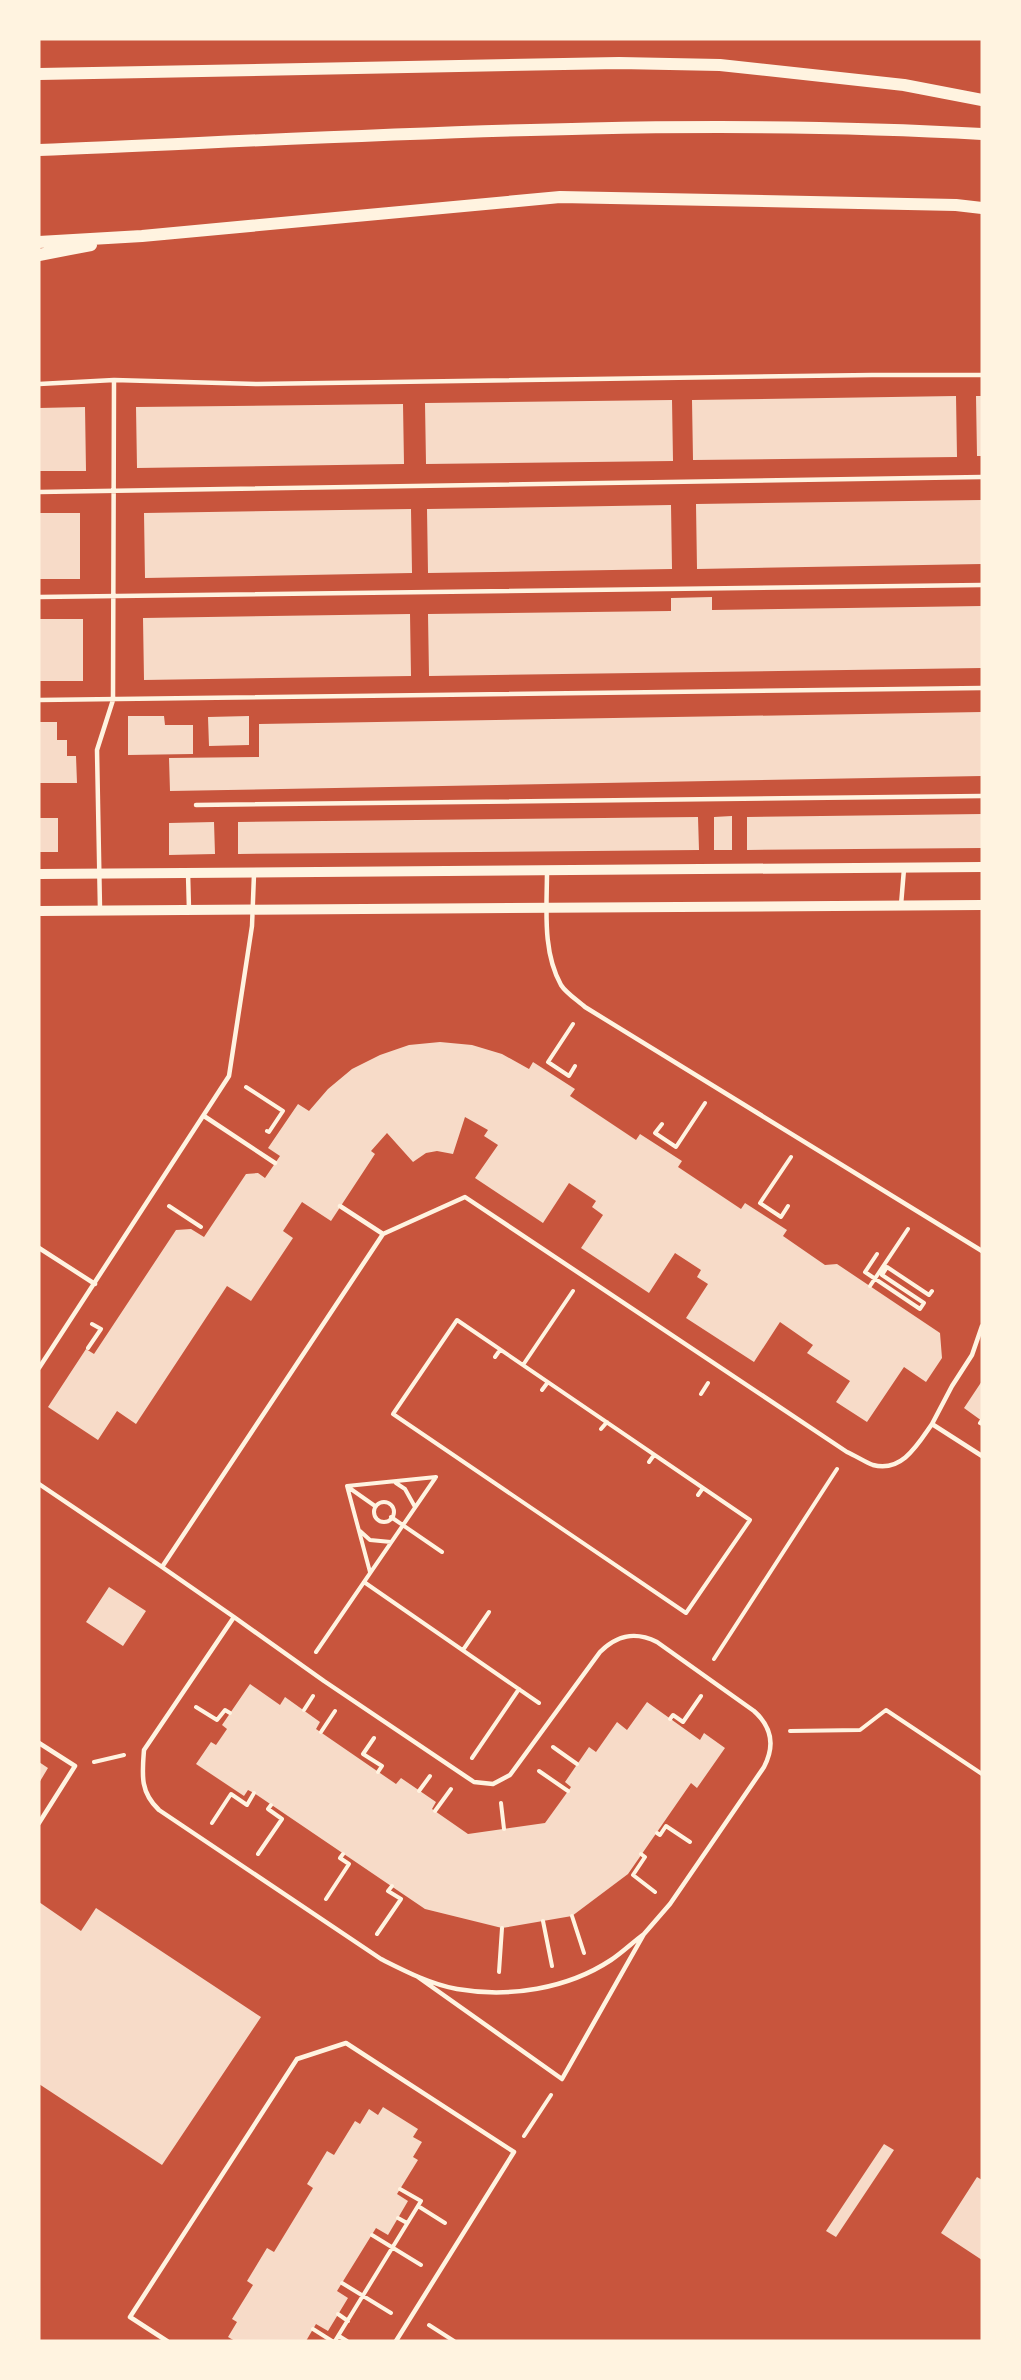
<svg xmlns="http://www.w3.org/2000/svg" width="1021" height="2380" font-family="'Sofia Sans Condensed',sans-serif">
	<rect width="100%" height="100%" fill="#c8553d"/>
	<path fill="#f7dbc8" d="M956,396L957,457L693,460L692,400Z
		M976,396H982V456H977Z
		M672,400L673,461L426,464L425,403Z
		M403,404L404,464L137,468L136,407Z
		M85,407L86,471H39V408Z
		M982,500V564L697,569L696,504Z
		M671,505L672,569L428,573L427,509Z
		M411,509L412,573L145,578L144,513Z
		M39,513H80V579H39Z
		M712,597V610L982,606V668L429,676L428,614L671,611V598Z
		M410,614L411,676L144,680L143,618Z
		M39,619H83V681H39Z
		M982,712V776L170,791L169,758L259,757V724Z
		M128,716H164L165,725H193V754L128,755Z
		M249,716V745L209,746L208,717Z
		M39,722H57V740H67V756H76L77,783H39Z
		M982,814V848L747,850V817Z
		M732,816V850H714V817Z
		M698,817L699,850L238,854V822Z
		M39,818H58V852H39Z
		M214,822L215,854L169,855V823Z
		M440,1042L472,1045L502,1054L529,1069L533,1062L575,1089L570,1096L636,1140L640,1134L682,1161L678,1167L741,1209L745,1203L787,1230L783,1236L825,1265L837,1264L940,1333L942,1358L926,1382L904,1367L867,1422L836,1402L850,1381L807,1353L813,1345L780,1322L754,1362L686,1318L708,1284L697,1277L701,1270L675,1253L649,1293L581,1248L603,1215L592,1207L596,1201L569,1183L543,1223L475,1178L498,1145L484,1136L488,1130L465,1117L453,1154L437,1151L426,1153L413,1162L387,1133L371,1151L375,1154L331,1221L302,1202L283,1231L293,1238L251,1301L227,1286L136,1424L117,1411L98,1440L48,1407L86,1349L94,1354L176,1230L191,1229L204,1237L246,1174L258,1173L265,1178L280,1156L268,1148L298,1104L309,1111L328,1089L352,1069L380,1055L409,1045Z
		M982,1381V1421L964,1408Z
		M109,1587L146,1611L123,1646L86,1622Z
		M250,1684L280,1705L285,1697L320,1722L316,1729L396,1784L401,1778L436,1802L432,1809L468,1834L545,1823L571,1787L565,1782L589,1747L596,1752L617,1722L627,1730L647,1702L700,1740L704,1733L725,1748L697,1788L691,1783L628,1874L572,1916L502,1928L425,1909L254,1793L248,1790L244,1796L196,1764L211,1742L216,1745L227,1729L222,1725Z
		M39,1762L48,1768L39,1783Z
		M39,1902L81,1931L96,1908L261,2017L162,2165L39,2084Z
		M383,2107L418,2129L413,2137L422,2142L413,2157L418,2160L397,2194L408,2201L388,2235L376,2228L337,2291L348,2298L328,2331L316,2324L306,2341H235L228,2337L237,2322L232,2319L253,2285L247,2281L267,2248L274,2252L313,2188L307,2184L327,2151L334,2155L355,2121L360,2124L369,2109L378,2115Z
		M884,2144L894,2150L836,2237L826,2231Z
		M977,2177L982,2180V2260L941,2233Z"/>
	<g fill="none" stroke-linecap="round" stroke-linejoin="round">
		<path stroke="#fff3e0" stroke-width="4" d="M573,1024L548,1062L569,1076L575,1066
			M246,1087L283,1111L269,1132L267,1131
			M662,1124L655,1133L676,1147L705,1103
			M169,1206L201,1227
			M788,1206L781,1217L760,1203L791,1157
			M877,1254L865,1272L920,1309L924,1303L882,1275L887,1267L929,1295L932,1291
			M870,1286L908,1229
			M457,1320L750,1520L686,1613L393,1414Z
			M88,1348L101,1329L92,1324
			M495,1357L500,1350
			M523,1365L573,1291
			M542,1390L548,1382
			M701,1394L708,1383
			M982,1420L980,1423L982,1424
			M601,1429L607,1422
			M649,1462L654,1455
			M396,1483L405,1489L415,1507
			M347,1486L436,1477
			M347,1486L370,1572
			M348,1487L375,1506
			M698,1495L703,1488
			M374 1512a10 10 0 1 1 20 0a10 10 0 1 1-20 0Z
			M391,1517L442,1552
			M360,1531L370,1540L391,1542
			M364,1582L539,1703
			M463,1650L489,1612
			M316,1652L436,1477
			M714,1659L837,1469
			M196,1707L217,1720L225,1710L230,1713
			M304,1710L313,1696
			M670,1719L673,1715L683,1722L701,1696
			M790,1731L860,1730L886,1710L982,1774
			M321,1732L335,1711
			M374,1738L363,1754L382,1766L378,1772
			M553,1747L577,1764
			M472,1758L519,1689
			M94,1762L124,1755
			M539,1771L568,1791
			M419,1791L430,1776
			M501,1803L504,1829
			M435,1811L451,1789
			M212,1823L231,1794L247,1805L254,1793
			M657,1833L660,1835L666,1826L690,1842
			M258,1854L282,1819L268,1809L271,1805
			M641,1854L645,1857L633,1875L655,1892
			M326,1899L349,1864L340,1858L343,1854
			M572,1916L584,1953
			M543,1921L552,1966
			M377,1934L401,1899L388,1891L392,1886
			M499,1972L502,1928
			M524,2136L551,2095
			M418,2206L445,2223
			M398,2218L407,2223
			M372,2235L421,2265
			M342,2283L391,2313
			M338,2314L348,2321
			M429,2325L454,2341
			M313,2329L332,2341
			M339,2336L347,2341
			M335,2341L421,2201L400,2189"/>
		<path stroke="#fff3e0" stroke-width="4.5" d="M39,384L114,380L258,384L872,375H982
			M39,492L982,477
			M39,597L982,585
			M39,700L982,688
			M196,805L982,796
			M547,871C547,908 542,951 561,985C566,993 577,1000 585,1007L982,1251
			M188,873L189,910
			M901,905L904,869
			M100,909L97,750L113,700L114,380
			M204,1116L275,1163
			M340,1206L383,1234
			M39,1248L95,1284
			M39,1368L229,1076L252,926L254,874
			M932,1424L952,1386L972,1355L982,1326
			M39,1484L162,1567L383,1234L465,1197L847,1452C856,1456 865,1462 873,1465C902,1473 918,1444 932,1424L982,1456
			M162,1567L234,1617
			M39,1743L75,1766L39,1823
			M418,1977L562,2079L644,1934L670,1904L764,1767C775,1746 772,1727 754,1711L657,1642C635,1631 617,1635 600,1652L510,1775L493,1784L474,1782L324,1681L234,1617L144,1750C142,1775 140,1792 159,1810L381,1959C405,1971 430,1984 457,1989C509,1998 567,1989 611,1960C623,1952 633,1942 644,1934
			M167,2341L130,2317L297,2059L346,2043L514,2152L396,2341"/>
		<path stroke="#fff3e0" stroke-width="10" d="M39,874L982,867
			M39,911L982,905"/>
		<path stroke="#fff3e0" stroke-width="12" d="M39,74L619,63L720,65L904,85L982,100
			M39,150C353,137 668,116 982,134
			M39,242L142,236L560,197L956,205L982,208
			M39,255L91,245"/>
	</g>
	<rect width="1021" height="2380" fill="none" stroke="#fff3e0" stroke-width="81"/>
</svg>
